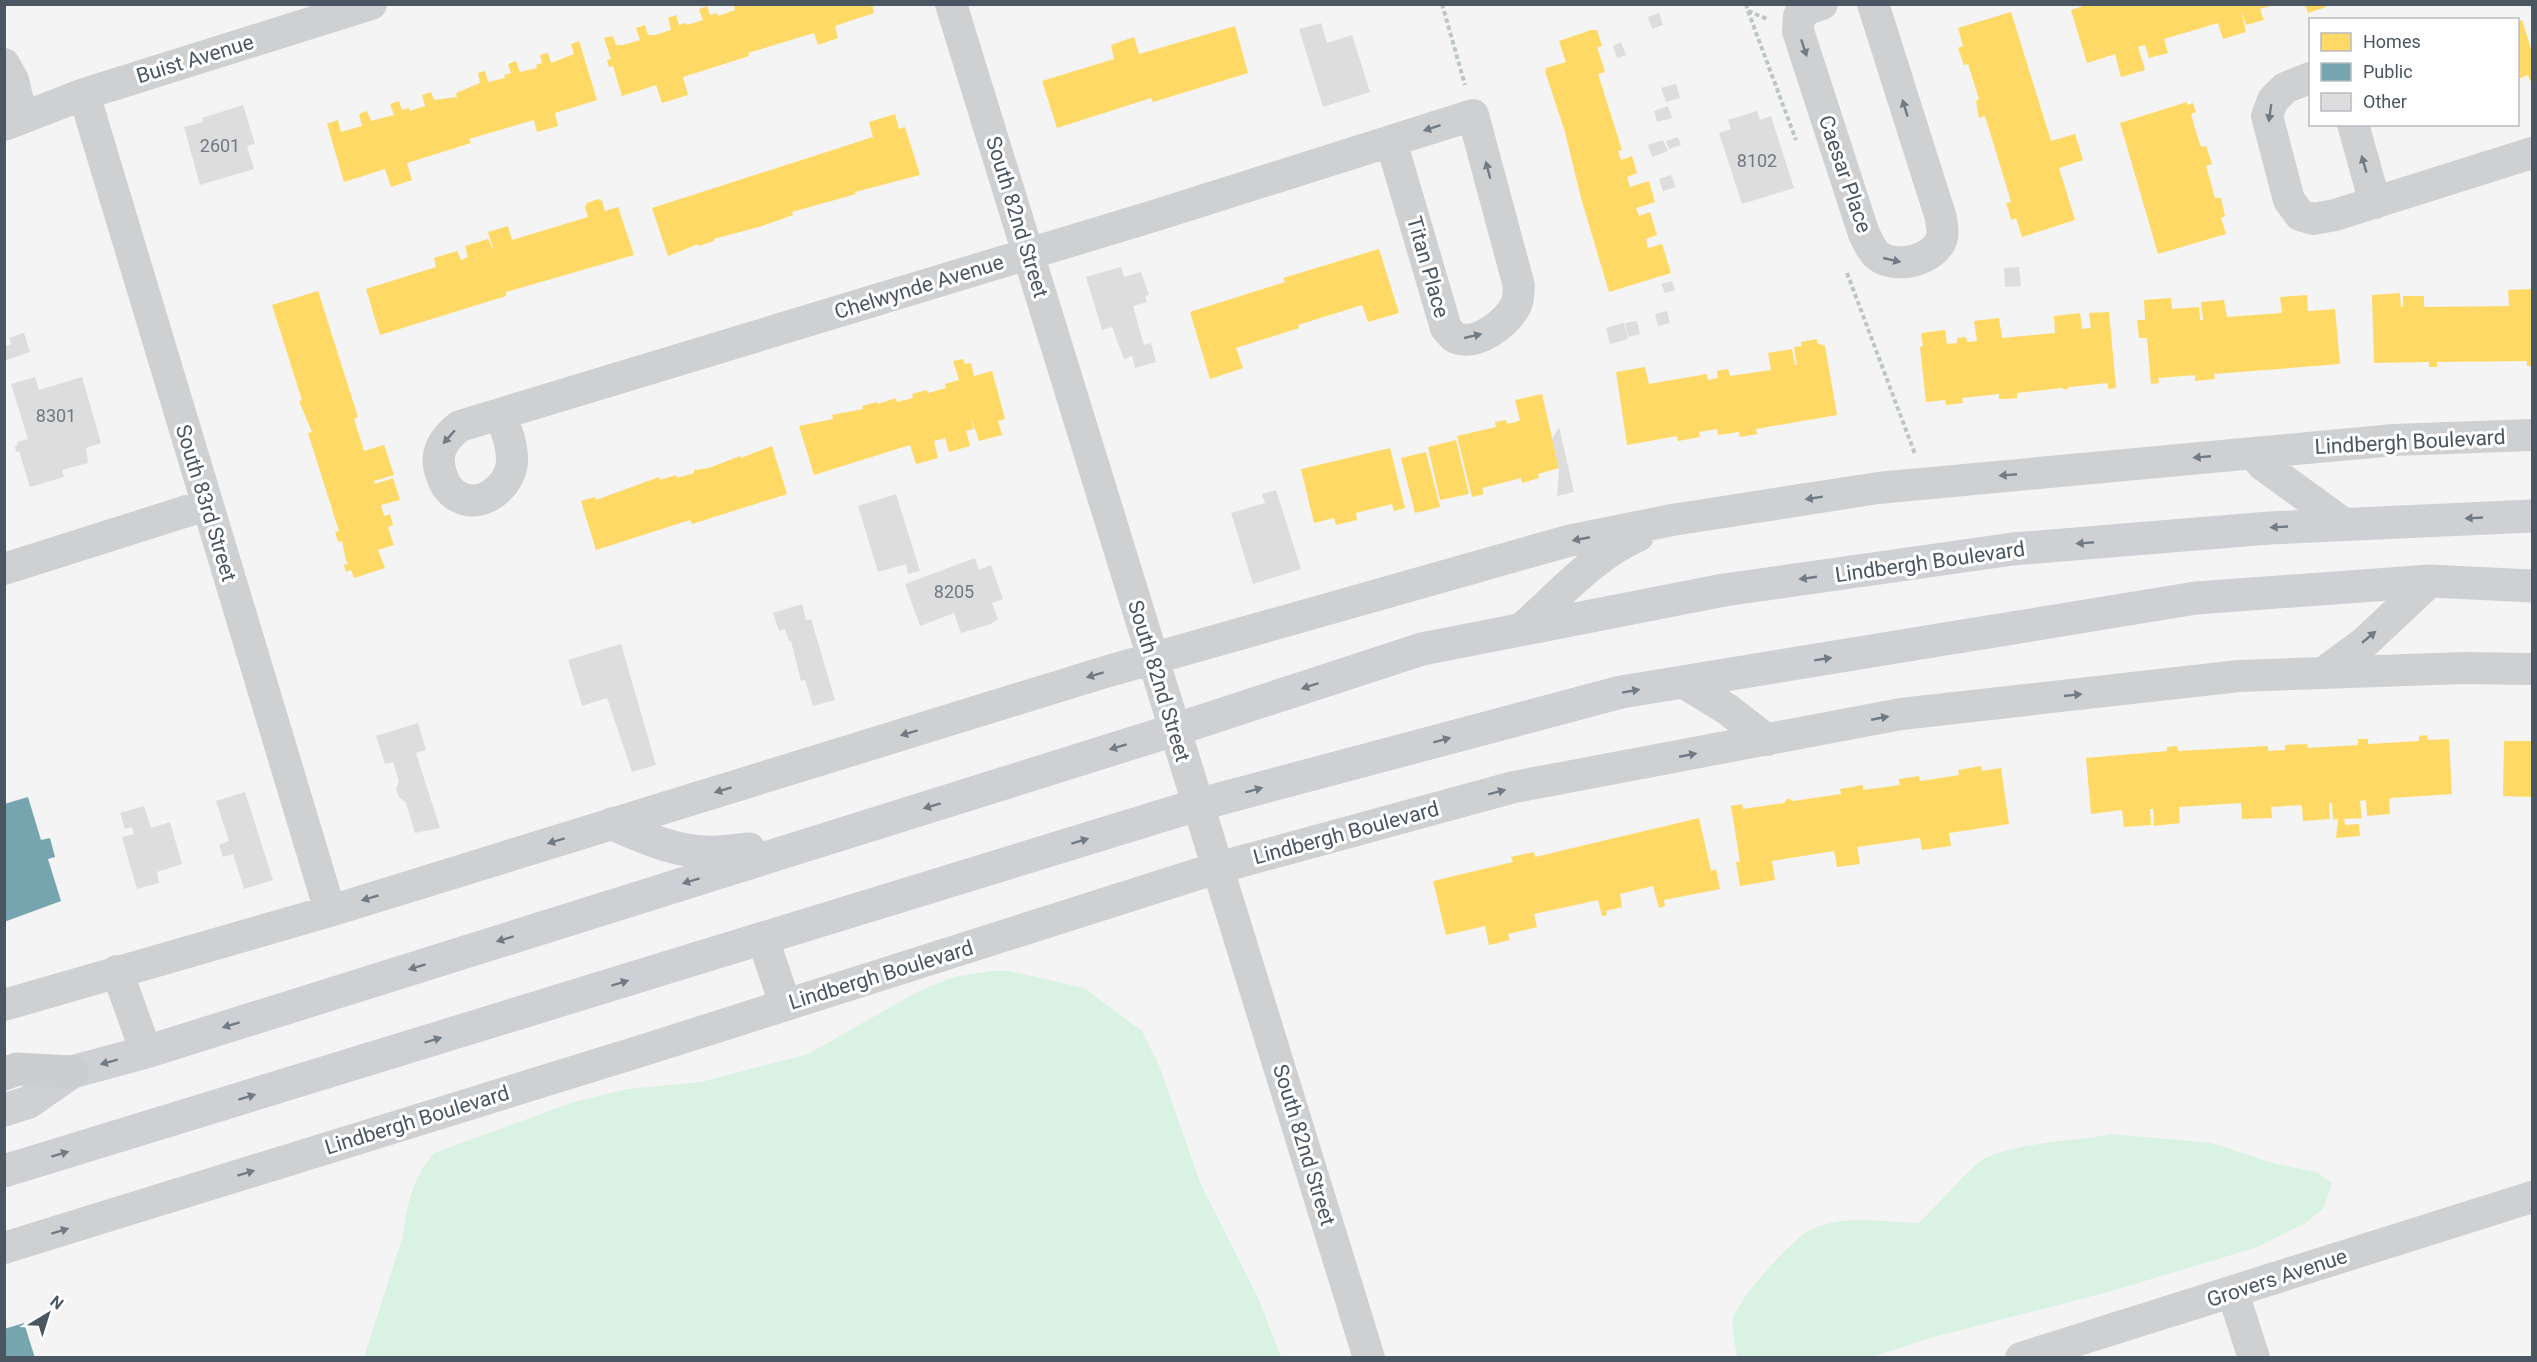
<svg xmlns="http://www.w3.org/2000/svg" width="2537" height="1362" font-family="Roboto,sans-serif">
	<rect width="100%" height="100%" fill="#f4f4f4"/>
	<path fill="#d9f2e3" d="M991,971H1009L1084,988L1142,1031L1159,1065L1201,1185L1259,1300L1281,1357H364L403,1236C406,1206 414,1175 434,1153L574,1102L628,1089L701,1082L808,1054L919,991L954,977Z
		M2112,1134L2212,1143L2272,1163L2316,1172L2332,1183L2323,1209L2304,1224L2258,1247L2108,1292L1930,1338L1871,1357H1737C1736,1346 1730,1327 1734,1316C1740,1297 1795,1235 1814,1228C1845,1215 1886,1222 1919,1223C1932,1211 1973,1164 1985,1158C2023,1141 2073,1142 2112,1134Z"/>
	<path fill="#ffd966" d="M740,4H872L874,13L835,26L838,38L818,45L814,33L748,53L749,56L683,77L688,95L662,103L656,85L622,96L613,66L609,67L607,60L611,59L604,38L613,36L616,45H623L640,40L636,28L645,25L648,35H655L671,30L668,18L676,15L679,25L686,23L687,25L703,20L699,9L707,6L710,15L717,13L718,16L735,10L734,6Z
		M2089,4H2272L2273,5L2260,9L2264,20L2246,25L2241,10L2246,32L2223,39L2218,23L2164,39L2168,53L2149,58L2145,45L2138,47L2145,70L2121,77L2115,54L2087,63L2071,10Z
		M2305,4H2325L2326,7L2308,13Z
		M2011,12L2051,141L2075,134L2083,160L2059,168L2075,220L2022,237L2016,218L2011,220L2009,212L2006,203L2011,202L2006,185L1985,116L1979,118L1976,101L1979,99L1968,64L1964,65L1958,48L1963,46L1958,28Z
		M2522,20L2532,52V80L2530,81L2528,75L2518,79V21Z
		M1235,26L1248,73L1153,102L1151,98L1057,128L1042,81L1114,59L1111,45L1134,37L1139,54Z
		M1591,30H1597L1602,46L1597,47L1605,72L1598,74L1622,150L1618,151L1621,160L1632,156L1637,173L1627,177L1630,187L1649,181L1655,202L1636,208L1639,216L1650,212L1657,235L1646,239L1648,248L1662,244L1671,273L1609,292L1581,198L1565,132L1545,71L1546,68L1566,62L1559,41Z
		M579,41L597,100L555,113L558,126L537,132L534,120L469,139L471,143L407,163L412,180L391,187L385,169L344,182L327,124L338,120L341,132L362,126L359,114L367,111L371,121L394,115L390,104L399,101L402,110L409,108L410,111L425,106L422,95L431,92L434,100L457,97L456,93L480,83L478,73L485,71L488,82L505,78L504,75L511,73L508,64L516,61L520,72L537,68L536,65L542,63L540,55L548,53L551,63L574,54L571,44Z
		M2187,102V105L2193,103L2196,112L2191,114L2195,129L2201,147L2206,146L2212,164L2206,166L2215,198H2221L2225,216L2221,218L2226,234L2158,254L2120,123Z
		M895,114L899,129L905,127L920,175L855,192L856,194L792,212L793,215L762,226L714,239V241L699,246L698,244L668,256L652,208L873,137L869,122Z
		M598,199L602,201L605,211L618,207L634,255L506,292V296L380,335L366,289L436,267L434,258L457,251L461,260L468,257L465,246L488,239L494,251L488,232L508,226L512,240L588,217L585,207L587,203Z
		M1379,249L1399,313L1368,322L1362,305L1298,325L1299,328L1236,348L1243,368L1210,379L1190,312L1285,282L1283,278Z
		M2532,289V366H2527V361L2437,362V367H2429V362L2374,363L2372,295L2400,293L2401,307H2403V296H2424V307L2509,306L2508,290Z
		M318,291L358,417L354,419L364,451L384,445L394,475L374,481L375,484L393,478L400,500L381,505L384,516L390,514L393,525L388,527L394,545L378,550L385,568L354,578L351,570L346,572L344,565L349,563L346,561L342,541L338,542L335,532L339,531L308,433L312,432L299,401L302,400L272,305Z
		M2307,295L2308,311L2335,309L2340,364L2214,374L2215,379L2195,381V375L2158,378L2159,383L2151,384L2147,338H2139L2137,320H2145L2144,300L2171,298L2172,309L2199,307L2200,320H2203L2201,302L2224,300L2227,317L2282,313L2280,297Z
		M2109,312L2116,388L2108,389V383L2069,387L2066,390L2061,388L2017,393V398L2008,399H1999V394L1962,398L1963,403L1946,405L1945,400L1926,402L1920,347L1923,346L1921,333L1945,330L1947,344L1957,343V338L1966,337L1967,342L1977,341L1974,321L1999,318L2002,338L2055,333L2054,316L2080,313L2082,329L2091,328L2089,313Z
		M1817,339V343L1825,346L1837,415L1756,429L1757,434L1740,437L1739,432L1718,435L1717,429L1699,432L1700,437L1678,441L1677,436L1627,445L1616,372L1645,367L1649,384L1707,374L1708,380L1718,378L1717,371L1728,369L1730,376L1771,370L1768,353L1792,349L1795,365H1797L1794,347L1802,346L1801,342Z
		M963,359L965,364L971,363L974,376L992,371L1005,419L998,421L1002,435L979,441L970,414L974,429L966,431L970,446L949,452L945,438L942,439L934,441L938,458L916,464L910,445L814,475L799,426L833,419L832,415L863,409L862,406L877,402L878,404L896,398L897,402L913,398L912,394L927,390L928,393L946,388L945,384L959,380L953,361Z
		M1542,394L1559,468L1538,474L1539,478L1522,483L1521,478L1482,488L1484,494L1472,497L1457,436L1496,427L1495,422L1506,420L1507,424L1516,422L1520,420L1515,400Z
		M1456,440L1469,494L1440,500L1428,447Z
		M772,446L787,494L692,524L690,520L596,550L581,501L595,497L596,500L659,477L660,480L676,475L677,478L694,473V470L709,468L740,456L741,458Z
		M1390,448L1405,508L1394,511L1392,504L1356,513L1357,520L1336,525L1334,518L1314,523L1301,469Z
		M1426,452L1440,507L1415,513L1401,458Z
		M2427,735L2428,740L2449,739L2452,794L2392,798L2389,799L2390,814L2367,816L2366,800L2360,801L2362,818L2344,819L2345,825L2359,824L2360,836L2336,838L2338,819L2333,820L2332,803H2329L2330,819L2303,821L2302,805L2271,807L2272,818L2242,819L2241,803L2179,807L2180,823L2154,826L2153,809H2150L2151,825L2124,827L2122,810L2091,814L2086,758L2167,751V747L2177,746L2178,751L2268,746V751L2285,750V745L2307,744L2308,748L2358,745V739H2368V744L2419,741V736Z
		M2504,741H2532V797L2503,796Z
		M1981,766L1982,771L2001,768L2009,824L1949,833L1951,846L1922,850L1920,838L1857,847L1860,864L1837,867L1834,851L1772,861L1775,880L1740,886L1736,862H1740L1731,806L1742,804L1743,809L1784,803L1788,798L1793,801L1841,794L1840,789L1863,785V790L1900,785L1899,779L1919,776L1920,781L1941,778L1959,775L1958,770Z
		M1699,818L1711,871L1716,869L1720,889L1664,900L1665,906L1659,908L1653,886L1620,894L1622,907L1606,911L1607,915L1602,916L1598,900L1534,914L1537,927L1508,934L1510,940L1489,945L1485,926L1446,935L1433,881L1513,862L1511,857L1534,852L1535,857Z"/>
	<path fill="#76a5af" d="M28,797L41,840L50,838L55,857L48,859L61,901L4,922V804Z
		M24,1323L35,1358H4V1329Z"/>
	<path fill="#ddddde" d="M1659,13L1663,25L1652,29L1648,17Z
		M1321,23L1327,43L1352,35L1370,92L1323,107L1299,29Z
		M1621,42L1626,55L1617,58L1613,46Z
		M1676,84L1680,98L1666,102L1661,88Z
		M243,105L255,144L247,146L254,169L200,185L184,127L203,122L202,118Z
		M1668,106L1672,118L1657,122L1654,111Z
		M1757,111L1760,120L1771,116L1794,188L1742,204L1719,133L1731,129L1728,120Z
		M1678,137L1681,145L1669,149L1666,141Z
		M1663,140L1668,151L1652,157L1648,145Z
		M1671,175L1676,187L1663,191L1659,179Z
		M1121,267L1124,277L1141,272L1149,295L1145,296L1147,302L1133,306L1144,345L1151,343L1156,362L1135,368L1132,356L1124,359L1112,327L1102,330L1086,277Z
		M2019,267L2021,286L2005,287L2004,268Z
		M1672,281L1675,290L1665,293L1661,284Z
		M1667,311L1670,323L1658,326L1655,314Z
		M1637,321L1640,334L1628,337L1625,323Z
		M1624,323L1628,339L1610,344L1606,328Z
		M24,333L30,352L4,361V347L11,344L9,338Z
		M35,377L39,390L82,377L101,443L86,448L88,463L62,470L64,477L30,487L19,451L16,452L15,446L18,445L17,442L28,439L11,384Z
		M1559,427L1574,492L1557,496L1559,468L1552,439Z
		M1276,490L1301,569L1253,584L1231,513L1265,503L1262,494Z
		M896,494L920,571L908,574L906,564L878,572L858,506Z
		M975,558L979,570L991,565L1003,599L992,603L998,619L991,624L961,633L954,613L920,626L905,584Z
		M802,604L806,620L811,619L835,700L813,706L805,680L801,681L791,641H789L785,629L779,631L773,613Z
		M621,644L656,765L632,772L607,698L582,706L568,660Z
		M418,723L426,750L416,753L440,828L415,833L406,803L399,797L396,789L399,781L393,762L385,764L376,736Z
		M245,792L273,880L244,889L233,854L223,857L219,845L229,841L216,801Z
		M144,806L151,828L170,822L182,864L157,872L159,883L137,889L122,837L134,834L132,827L125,829L120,813Z"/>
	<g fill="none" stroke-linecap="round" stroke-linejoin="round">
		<path stroke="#bcc7c4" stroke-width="4" stroke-dasharray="4.5 3" stroke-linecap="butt" d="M1442,4L1465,85
			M1746,4L1748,11L1767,19
			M1748,11L1796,140
			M1847,273L1915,454"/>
		<path stroke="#ced0d2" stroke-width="32" d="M951,4L1369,1358
			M1822,4L1808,9L1799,16L1798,31L1864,234C1868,241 1871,250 1877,255C1894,270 1936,261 1942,237C1944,232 1941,223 1941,218L1873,4
			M4,64L13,80L22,118
			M2310,78L2285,88L2273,100L2267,116L2289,200L2300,215L2313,219L2335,215L2532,153
			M84,94L330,911
			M2353,124L2375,203
			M4,125L84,94L371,4
			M501,414C506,430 513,446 512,463C509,487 482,509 459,497C450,493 445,485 442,476C433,454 443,439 460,426L1160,214L1473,115L1519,286C1518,292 1519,299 1516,305C1507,323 1478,346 1456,338C1452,336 1449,331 1446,328L1391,141
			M2253,453L2263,465L2344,524
			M4,569L206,505
			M1520,630C1558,597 1591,557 1638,536
			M2323,673L2364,643L2430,581
			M1683,682L1727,709L1767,740
			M763,939L785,1004
			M117,971L146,1052
			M4,1005L330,911L1105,672L1568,541L1672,520L1878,488L2394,440L2532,435
			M4,1248L644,1050L1217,868L1514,787L1901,714L2239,676L2464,668L2532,669
			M2233,1293L2254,1358
			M2021,1358L2532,1197"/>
		<path stroke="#ced0d4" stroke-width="33" d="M612,824C642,836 674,852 706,852C720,853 735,850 749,849
			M4,1110L29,1102L72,1072L146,1052L1174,730L1422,649L1724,590L2013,549L2269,528L2532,516
			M4,1171L1197,805L1621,692L2196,598L2430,581L2532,586"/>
		<path stroke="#caced1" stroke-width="33" d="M4,1074L17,1069L72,1072"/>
	</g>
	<defs><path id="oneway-solid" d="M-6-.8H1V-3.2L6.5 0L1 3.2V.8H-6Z" transform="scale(1.5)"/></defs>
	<g fill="#727b83">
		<use href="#oneway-solid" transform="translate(1804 48) rotate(72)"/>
		<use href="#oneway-solid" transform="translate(1905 108) rotate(-107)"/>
		<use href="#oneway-solid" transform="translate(2270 113) rotate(98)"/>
		<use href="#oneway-solid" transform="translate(1432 128) rotate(162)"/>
		<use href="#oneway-solid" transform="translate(2364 164) rotate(-106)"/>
		<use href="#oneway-solid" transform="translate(1488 170) rotate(-105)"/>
		<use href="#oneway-solid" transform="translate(1892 260) rotate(13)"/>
		<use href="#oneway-solid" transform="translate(1473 336) rotate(-13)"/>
		<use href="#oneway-solid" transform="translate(449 437) rotate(131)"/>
		<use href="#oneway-solid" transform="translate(2202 457) rotate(175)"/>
		<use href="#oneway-solid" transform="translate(2008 475) rotate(175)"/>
		<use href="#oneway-solid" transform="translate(1814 498) rotate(171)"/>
		<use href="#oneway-solid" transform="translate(1581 539) rotate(169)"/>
		<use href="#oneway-solid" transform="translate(2369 637) rotate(-40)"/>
		<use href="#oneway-solid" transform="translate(1095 675) rotate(163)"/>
		<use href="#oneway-solid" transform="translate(2073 695) rotate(-6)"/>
		<use href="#oneway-solid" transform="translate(1880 718) rotate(-11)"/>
		<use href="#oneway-solid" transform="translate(909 733) rotate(163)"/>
		<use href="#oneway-solid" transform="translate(1688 755) rotate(-11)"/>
		<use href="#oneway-solid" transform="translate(723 790) rotate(163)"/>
		<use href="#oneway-solid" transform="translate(1497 792) rotate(-15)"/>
		<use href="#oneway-solid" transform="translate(556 841) rotate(163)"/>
		<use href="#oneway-solid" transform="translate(370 898) rotate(163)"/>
		<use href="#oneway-solid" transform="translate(246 1173) rotate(-17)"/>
		<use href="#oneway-solid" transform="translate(60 1231) rotate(-17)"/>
	</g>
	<g fill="#727b84">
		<use href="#oneway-solid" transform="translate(2474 518) rotate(177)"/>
		<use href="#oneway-solid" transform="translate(2279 527) rotate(177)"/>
		<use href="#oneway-solid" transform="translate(2085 543) rotate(175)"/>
		<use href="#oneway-solid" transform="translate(1808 578) rotate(172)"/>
		<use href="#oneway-solid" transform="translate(1823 659) rotate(-9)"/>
		<use href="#oneway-solid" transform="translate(1310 686) rotate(162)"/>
		<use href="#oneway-solid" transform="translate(1631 691) rotate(-10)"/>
		<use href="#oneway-solid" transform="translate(1442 740) rotate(-15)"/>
		<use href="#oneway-solid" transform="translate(1118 747) rotate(163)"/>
		<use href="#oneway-solid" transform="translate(1254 790) rotate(-15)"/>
		<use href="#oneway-solid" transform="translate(932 806) rotate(163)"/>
		<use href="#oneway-solid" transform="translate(1080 841) rotate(-17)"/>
		<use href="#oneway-solid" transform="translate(691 881) rotate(163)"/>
		<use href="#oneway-solid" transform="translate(505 939) rotate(163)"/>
		<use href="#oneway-solid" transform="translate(417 967) rotate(163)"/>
		<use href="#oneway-solid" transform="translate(620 983) rotate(-17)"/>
		<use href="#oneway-solid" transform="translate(231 1025) rotate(163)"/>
		<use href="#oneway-solid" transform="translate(433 1040) rotate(-17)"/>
		<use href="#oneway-solid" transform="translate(109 1062) rotate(165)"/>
		<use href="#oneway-solid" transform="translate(247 1097) rotate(-17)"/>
		<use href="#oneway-solid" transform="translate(60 1154) rotate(-17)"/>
	</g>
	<g text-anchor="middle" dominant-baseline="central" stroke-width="6" stroke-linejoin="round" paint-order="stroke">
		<g font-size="18" fill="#707881">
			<text x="220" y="145">2601</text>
			<text x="1757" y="160">8102</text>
			<text x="56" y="415">8301</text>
			<text x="954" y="591">8205</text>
		</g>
		<g font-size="21" fill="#4a5661" stroke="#fff">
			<text transform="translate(195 59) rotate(-17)">Buist Avenue</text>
			<text transform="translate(1845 174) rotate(71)">Caesar Place</text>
			<text transform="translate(1017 217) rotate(73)">South 82nd Street</text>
			<text transform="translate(1428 267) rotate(74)">Titan Place</text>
			<text transform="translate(919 287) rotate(-17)">Chelwynde Avenue</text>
			<text transform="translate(2410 442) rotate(-3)">Lindbergh Boulevard</text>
			<text transform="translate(206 503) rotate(73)">South 83rd Street</text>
			<text transform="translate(1930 562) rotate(-8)">Lindbergh Boulevard</text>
			<text transform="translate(1159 681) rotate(73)">South 82nd Street</text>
			<text transform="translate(1346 833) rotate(-15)">Lindbergh Boulevard</text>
			<text transform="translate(881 975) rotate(-17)">Lindbergh Boulevard</text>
			<text transform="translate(417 1120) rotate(-17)">Lindbergh Boulevard</text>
			<text transform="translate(1304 1145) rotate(73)">South 82nd Street</text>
			<text transform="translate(2277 1278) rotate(-18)">Grovers Avenue</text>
		</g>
	</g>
	<rect width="2537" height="1362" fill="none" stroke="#4a5661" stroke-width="12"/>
	<rect x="2309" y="18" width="210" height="108" fill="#ffffff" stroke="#b7bbc0" stroke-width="1.5"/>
	<rect x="2321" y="33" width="30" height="18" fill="#ffd966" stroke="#b7bbc0" stroke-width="1.5"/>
	<text x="2363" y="48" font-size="18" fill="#4a5661">Homes</text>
	<rect x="2321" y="63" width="30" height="18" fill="#76a5af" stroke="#b7bbc0" stroke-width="1.5"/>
	<text x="2363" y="78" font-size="18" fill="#4a5661">Public</text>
	<rect x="2321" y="93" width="30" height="18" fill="#ddddde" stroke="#b7bbc0" stroke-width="1.5"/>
	<text x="2363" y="108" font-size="18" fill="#4a5661">Other</text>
	<g transform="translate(48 1314) rotate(38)" stroke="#ffffff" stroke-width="4.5" paint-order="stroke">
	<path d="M0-4.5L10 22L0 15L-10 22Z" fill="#4a5661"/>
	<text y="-9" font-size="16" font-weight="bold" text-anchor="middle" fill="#4a5661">N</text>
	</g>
</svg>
